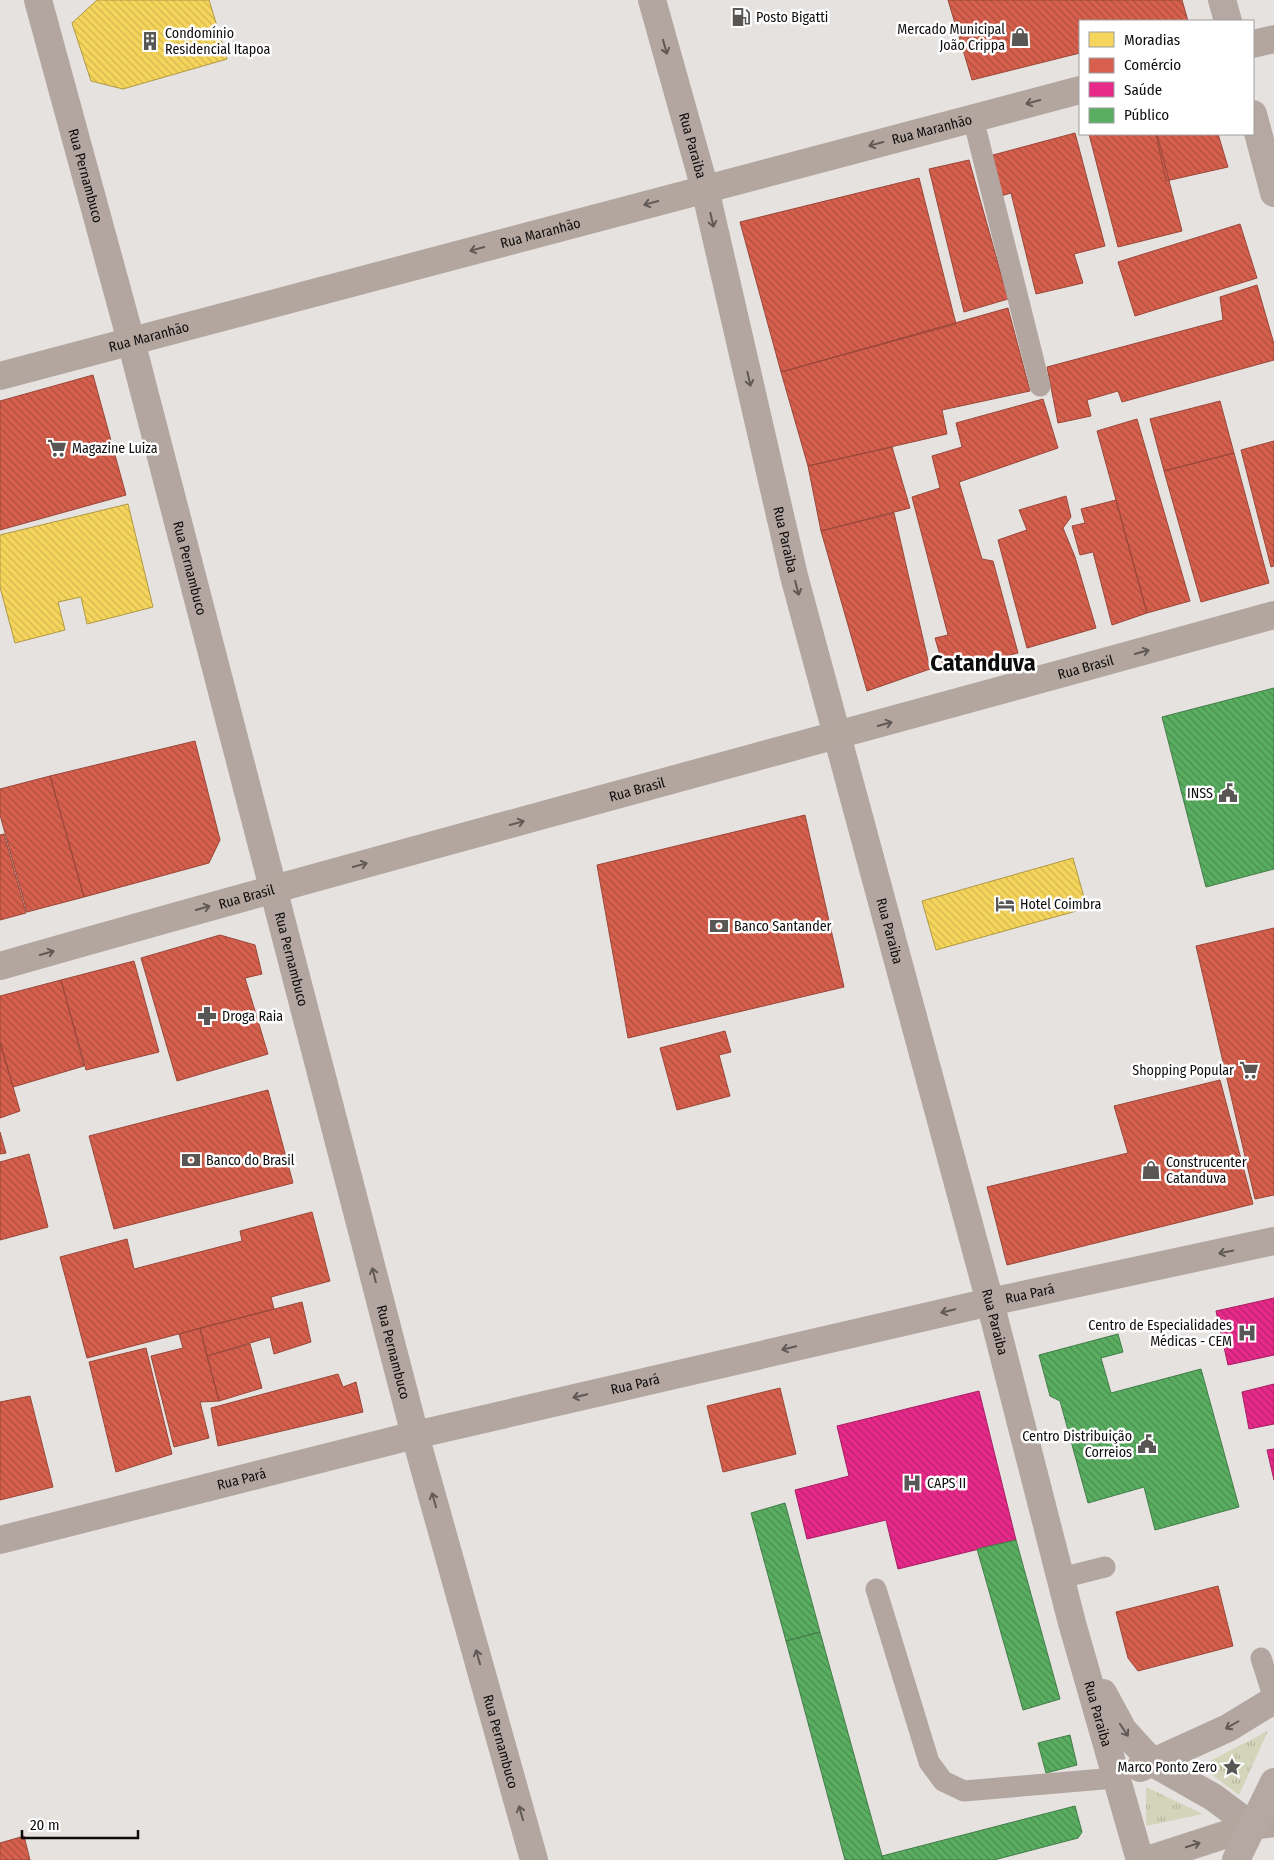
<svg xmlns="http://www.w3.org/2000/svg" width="1274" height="1860" font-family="'Fira Sans Condensed',sans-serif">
	<defs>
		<pattern id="grass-tufts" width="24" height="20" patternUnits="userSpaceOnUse" patternTransform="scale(1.25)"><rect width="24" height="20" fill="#d3d5bb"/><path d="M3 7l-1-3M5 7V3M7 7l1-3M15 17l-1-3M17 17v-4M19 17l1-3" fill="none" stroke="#b4b6a0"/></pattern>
		<pattern id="homes-back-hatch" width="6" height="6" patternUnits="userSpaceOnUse" patternTransform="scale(1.25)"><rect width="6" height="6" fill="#f6d55c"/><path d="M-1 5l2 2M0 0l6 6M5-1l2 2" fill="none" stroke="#d2b64f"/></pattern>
		<pattern id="shops-back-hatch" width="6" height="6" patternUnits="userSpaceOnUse" patternTransform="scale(1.25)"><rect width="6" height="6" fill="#d6604d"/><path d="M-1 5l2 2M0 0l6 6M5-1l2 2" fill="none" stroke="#ac4e3e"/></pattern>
		<pattern id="health-back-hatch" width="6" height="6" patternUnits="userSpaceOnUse" patternTransform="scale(1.25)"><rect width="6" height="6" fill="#e7298a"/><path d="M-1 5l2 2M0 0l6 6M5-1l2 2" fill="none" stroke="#ba226f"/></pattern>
		<pattern id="public-back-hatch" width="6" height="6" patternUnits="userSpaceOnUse" patternTransform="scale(1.25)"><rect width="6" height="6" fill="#5aae61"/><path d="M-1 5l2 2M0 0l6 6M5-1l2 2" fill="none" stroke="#498c4e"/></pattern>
	</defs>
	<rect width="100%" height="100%" fill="#e5e2e0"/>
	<path fill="url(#grass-tufts)" d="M1268,1731L1239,1795L1200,1766Z
		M1146,1787L1203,1814L1146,1826Z"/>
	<path fill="url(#homes-back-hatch)" stroke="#b09944" d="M97,0H209L227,59L123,89L91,81L72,23Z
		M128,504L153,607L87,624L81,597L58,602L65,630L15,643L0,587V535Z
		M1073,858L1087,908L936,950L922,901Z"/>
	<path fill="url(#shops-back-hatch)" stroke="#9a473a" d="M948,0H1182L1188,21H1080V53L972,80Z
		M1075,133L1105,246L1074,254L1083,283L1036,294L1011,193L1001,196L993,155Z
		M1089,134H1157L1182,231L1118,247Z
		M1156,134H1218L1228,167L1166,181Z
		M969,160L1008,299L964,312L929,169Z
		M919,178L956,324L781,372L740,222Z
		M1240,224L1257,278L1135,316L1118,262Z
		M1257,285L1274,344V360L1122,402L1118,391L1087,400L1091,416L1058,423L1047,367L1223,320L1220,297Z
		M1008,308L1030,391L942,410L947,434L808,466L781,372Z
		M93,375L126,495L0,530V401Z
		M1043,399L1058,448L959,482L982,559L993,561L1018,653L945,672L935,638L948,635L912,497L940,488L932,456L962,447L956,423Z
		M1220,401L1234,453L1164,471L1150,419Z
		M1137,419L1190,601L1147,613L1097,431Z
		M1274,441V566L1271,567L1241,450Z
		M892,447L910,508L821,531L808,466Z
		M1234,453L1269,583L1201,602L1164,471Z
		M1066,496L1071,517L1063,528L1075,557L1096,628L1027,648L998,540L1027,530L1019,510Z
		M1116,500L1147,613L1112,625L1093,552L1080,555L1072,526L1085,523L1081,509Z
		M894,513L930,669L867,691L821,531Z
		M195,741L220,840L209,863L84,897L50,776Z
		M50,776L84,897L27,912L0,815V789Z
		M805,815L844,987L628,1038L597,865Z
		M4,834L26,913L0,920V835Z
		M1274,928V1195L1255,1199L1196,946Z
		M220,935L255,945L262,974L245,978L268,1054L177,1081L141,958Z
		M134,961L159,1052L86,1070L61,980Z
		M61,980L84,1066L13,1087L0,1042V996Z
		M725,1031L731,1052L719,1055L730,1096L677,1110L660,1048Z
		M0,1042L20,1111L0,1118Z
		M1220,1080L1253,1204L1007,1265L987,1187L1128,1153L1114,1106Z
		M268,1090L293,1183L114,1229L89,1136Z
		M0,1132L6,1153L0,1154Z
		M29,1154L48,1227L0,1240V1162Z
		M312,1212L330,1281L271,1297L274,1309L87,1358L60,1257L127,1239L134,1269L242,1241L240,1231Z
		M302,1302L311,1342L274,1354L270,1337L207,1356L200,1328Z
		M200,1328L219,1401L200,1402L209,1438L174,1447L151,1356L183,1348L179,1334Z
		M250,1344L262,1388L219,1401L207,1356Z
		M146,1348L172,1454L116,1472L89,1362Z
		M338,1374L343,1387L356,1382L363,1412L218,1446L211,1408Z
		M780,1388L796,1454L723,1472L707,1406Z
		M30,1396L53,1487L0,1500V1402Z
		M1218,1586L1233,1646L1138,1671L1128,1658L1116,1612Z
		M24,1836L30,1860H0V1843Z"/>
	<path fill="url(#health-back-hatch)" stroke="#a62064" d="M1274,1298V1355L1228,1365L1216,1311Z
		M1274,1384V1424L1249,1429L1242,1392Z
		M979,1391L1016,1540L898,1569L886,1520L807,1539L795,1490L849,1476L837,1426Z
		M1274,1449V1480L1267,1450Z"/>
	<path fill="url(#public-back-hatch)" stroke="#437d48" d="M1274,688V869L1206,887L1162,717Z
		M1118,1334L1123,1352L1101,1358L1111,1393L1201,1369L1239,1507L1155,1530L1144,1487L1088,1503L1060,1401L1050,1396L1039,1355Z
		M785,1503L820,1632L786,1641L751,1513Z
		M1016,1540L1060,1699L1023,1710L977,1549Z
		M820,1632L882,1856L883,1860H845L786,1641Z
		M1070,1735L1077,1765L1046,1773L1038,1743Z
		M1075,1806L1082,1832L1078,1838L994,1860H883L882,1856Z"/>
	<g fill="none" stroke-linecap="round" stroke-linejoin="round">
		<path stroke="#b3a6a1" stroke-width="21" d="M973,118L1040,386
			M1061,1578L1105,1567
			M876,1589L929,1762L943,1781L964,1791L1115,1778
			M1261,1658L1274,1699"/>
		<g stroke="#b3a6a1" stroke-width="28">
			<path id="s1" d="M38,0L131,341L415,1435L534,1860"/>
			<path id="s2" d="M652,0L705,189L794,576L990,1302L1072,1623L1140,1860"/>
			<path id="s3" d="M0,1540L415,1435L990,1302L1274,1241"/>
			<path d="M1103,1693L1123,1730L1153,1763L1213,1797L1252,1826"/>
			<path d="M1140,1768L1228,1728L1274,1700"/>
		</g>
		<g stroke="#b3a69f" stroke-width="28">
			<path d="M1253,44L1274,39"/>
			<path id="s4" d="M0,376L1080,90"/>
			<path id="s5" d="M0,966C424,845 850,733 1274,615"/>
			<path d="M1147,1860L1252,1826L1274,1823"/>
		</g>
		<path stroke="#b5a7a1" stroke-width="28" d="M1222,0L1228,21
			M1253,114L1274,193
			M1236,1860L1274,1782"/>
	</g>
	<defs><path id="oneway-shaft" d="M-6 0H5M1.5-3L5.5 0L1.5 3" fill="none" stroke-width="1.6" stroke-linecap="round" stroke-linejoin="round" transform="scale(1.25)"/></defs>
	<g stroke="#605956">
		<use href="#oneway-shaft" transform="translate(665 47) rotate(74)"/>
		<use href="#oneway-shaft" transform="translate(1033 102) rotate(165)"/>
		<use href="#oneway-shaft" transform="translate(876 144) rotate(165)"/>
		<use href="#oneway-shaft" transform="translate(651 203) rotate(165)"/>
		<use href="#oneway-shaft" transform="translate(712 220) rotate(77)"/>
		<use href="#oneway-shaft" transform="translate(477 249) rotate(165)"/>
		<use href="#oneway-shaft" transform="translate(749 379) rotate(77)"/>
		<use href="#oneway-shaft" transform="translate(797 588) rotate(75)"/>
		<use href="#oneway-shaft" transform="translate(1142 652) rotate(-16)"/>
		<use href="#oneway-shaft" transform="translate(885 724) rotate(-16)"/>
		<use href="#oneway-shaft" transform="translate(517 823) rotate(-15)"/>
		<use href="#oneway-shaft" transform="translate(360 865) rotate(-15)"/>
		<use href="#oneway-shaft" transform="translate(203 908) rotate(-16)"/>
		<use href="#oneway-shaft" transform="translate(47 953) rotate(-16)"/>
		<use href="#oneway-shaft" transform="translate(1226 1252) rotate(168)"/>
		<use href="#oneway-shaft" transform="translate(374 1275) rotate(-104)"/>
		<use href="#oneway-shaft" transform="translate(948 1311) rotate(167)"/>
		<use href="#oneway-shaft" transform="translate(789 1348) rotate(167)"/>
		<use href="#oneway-shaft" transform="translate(580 1396) rotate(167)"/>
		<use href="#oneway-shaft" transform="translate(434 1500) rotate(-106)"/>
		<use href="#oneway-shaft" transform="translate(478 1657) rotate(-106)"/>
		<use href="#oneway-shaft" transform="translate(1232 1725) rotate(150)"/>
		<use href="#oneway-shaft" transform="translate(1124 1730) rotate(56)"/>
		<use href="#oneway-shaft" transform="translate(521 1813) rotate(-106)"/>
		<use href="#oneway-shaft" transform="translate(1193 1845) rotate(-18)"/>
	</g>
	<defs>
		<g id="fuel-bare" transform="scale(1.5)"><path d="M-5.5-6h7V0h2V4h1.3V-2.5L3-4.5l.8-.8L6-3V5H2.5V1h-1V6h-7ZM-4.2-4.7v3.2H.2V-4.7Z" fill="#595756" stroke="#fff" stroke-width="2.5" paint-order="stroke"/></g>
		<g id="shop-bare" transform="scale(1.5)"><path d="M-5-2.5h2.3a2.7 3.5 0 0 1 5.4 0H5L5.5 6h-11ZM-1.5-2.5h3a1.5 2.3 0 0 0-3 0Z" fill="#595756" stroke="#fff" stroke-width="2.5" paint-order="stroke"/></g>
		<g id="building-bare" transform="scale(1.5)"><path d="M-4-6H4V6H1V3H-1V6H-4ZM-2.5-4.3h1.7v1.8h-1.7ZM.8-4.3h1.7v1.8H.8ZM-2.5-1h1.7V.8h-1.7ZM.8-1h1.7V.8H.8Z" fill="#595756" stroke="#fff" stroke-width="2.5" paint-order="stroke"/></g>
		<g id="supermarket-bare" transform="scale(1.5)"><path d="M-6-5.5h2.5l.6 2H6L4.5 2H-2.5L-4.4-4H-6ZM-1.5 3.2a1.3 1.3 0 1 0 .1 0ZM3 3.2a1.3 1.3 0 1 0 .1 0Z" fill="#595756" stroke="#fff" stroke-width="2.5" paint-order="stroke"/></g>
		<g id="civic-bare" transform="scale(1.5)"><path d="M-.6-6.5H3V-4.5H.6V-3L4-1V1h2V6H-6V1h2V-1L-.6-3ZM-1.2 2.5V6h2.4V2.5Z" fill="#595756" stroke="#fff" stroke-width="2.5" paint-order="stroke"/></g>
		<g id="hotel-bare" transform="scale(1.5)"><path d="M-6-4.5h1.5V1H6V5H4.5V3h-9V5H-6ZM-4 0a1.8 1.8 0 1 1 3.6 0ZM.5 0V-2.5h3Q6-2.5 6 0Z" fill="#595756" stroke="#fff" stroke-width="2.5" paint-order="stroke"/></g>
		<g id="bank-bare" transform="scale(1.5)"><path d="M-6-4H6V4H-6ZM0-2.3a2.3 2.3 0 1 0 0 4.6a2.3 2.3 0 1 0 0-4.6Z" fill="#595756" stroke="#fff" stroke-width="2.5" paint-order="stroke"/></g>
		<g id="pharmacy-bare" transform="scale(1.5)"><path d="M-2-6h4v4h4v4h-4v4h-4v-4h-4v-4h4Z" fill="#595756" stroke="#fff" stroke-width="2.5" paint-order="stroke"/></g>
		<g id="hospital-bare" transform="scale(1.5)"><path d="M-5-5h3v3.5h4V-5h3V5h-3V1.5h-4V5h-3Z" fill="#595756" stroke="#fff" stroke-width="2.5" paint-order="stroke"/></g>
		<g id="sight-bare" transform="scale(1.5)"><path d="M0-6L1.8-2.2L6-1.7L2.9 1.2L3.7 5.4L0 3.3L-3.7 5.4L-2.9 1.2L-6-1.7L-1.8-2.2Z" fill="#595756" stroke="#fff" stroke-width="2.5" paint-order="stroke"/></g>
	</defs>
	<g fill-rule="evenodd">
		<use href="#fuel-bare" x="741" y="17"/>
		<use href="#shop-bare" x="1020" y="37"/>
		<use href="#building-bare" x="150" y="41"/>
		<use href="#supermarket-bare" x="57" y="448"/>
		<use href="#civic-bare" x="1228" y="793"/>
		<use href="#hotel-bare" x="1005" y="904"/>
		<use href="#bank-bare" x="719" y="926"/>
		<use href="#pharmacy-bare" x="207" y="1016"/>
		<use href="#supermarket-bare" x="1249" y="1070"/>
		<use href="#bank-bare" x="191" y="1160"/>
		<use href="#shop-bare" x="1151" y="1170"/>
		<use href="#hospital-bare" x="1247" y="1333"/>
		<use href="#civic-bare" x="1147" y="1444"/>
		<use href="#hospital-bare" x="912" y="1483"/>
		<use href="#sight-bare" x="1232" y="1767"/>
	</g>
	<g text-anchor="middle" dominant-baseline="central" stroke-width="5" stroke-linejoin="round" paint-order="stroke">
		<g font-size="14" fill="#0e0c0c" stroke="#fff" text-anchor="start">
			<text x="756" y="17">Posto Bigatti</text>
			<text x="1005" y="29" text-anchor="end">Mercado Municipal<tspan x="1005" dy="16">João Crippa</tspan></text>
			<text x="165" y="33">Condomínio<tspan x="165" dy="16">Residencial Itapoa</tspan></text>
			<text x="72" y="448">Magazine Luiza</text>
			<text x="1213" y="793" text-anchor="end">INSS</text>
			<text x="1020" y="904">Hotel Coimbra</text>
			<text x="734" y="926">Banco Santander</text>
			<text x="222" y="1016">Droga Raia</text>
			<text x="1234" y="1070" text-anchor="end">Shopping Popular</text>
			<text x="206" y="1160">Banco do Brasil</text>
			<text x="1166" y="1162">Construcenter<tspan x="1166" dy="16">Catanduva</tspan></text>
			<text x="1232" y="1325" text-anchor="end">Centro de Especialidades<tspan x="1232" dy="16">Médicas - CEM</tspan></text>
			<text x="1132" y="1436" text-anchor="end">Centro Distribuição<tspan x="1132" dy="16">Correios</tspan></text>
			<text x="927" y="1483">CAPS II</text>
			<text x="1217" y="1767" text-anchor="end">Marco Ponto Zero</text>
		</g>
		<g font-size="14" fill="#0e0c0c" stroke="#fff">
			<text stroke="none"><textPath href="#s4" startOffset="964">Rua Maranhão</textPath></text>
			<text stroke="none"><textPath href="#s2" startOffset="151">Rua Paraiba</textPath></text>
			<text stroke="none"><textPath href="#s1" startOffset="182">Rua Pernambuco</textPath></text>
			<text stroke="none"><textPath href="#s4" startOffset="559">Rua Maranhão</textPath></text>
			<text stroke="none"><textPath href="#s4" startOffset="154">Rua Maranhão</textPath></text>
			<text stroke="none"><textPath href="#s2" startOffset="556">Rua Paraiba</textPath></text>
			<text stroke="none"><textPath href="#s1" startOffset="588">Rua Pernambuco</textPath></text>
			<text stroke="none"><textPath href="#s5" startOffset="1126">Rua Brasil</textPath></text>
			<text stroke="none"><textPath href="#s5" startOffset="661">Rua Brasil</textPath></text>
			<text stroke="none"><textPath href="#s5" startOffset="256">Rua Brasil</textPath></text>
			<text stroke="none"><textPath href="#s2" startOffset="961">Rua Paraiba</textPath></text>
			<text stroke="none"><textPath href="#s1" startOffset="992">Rua Pernambuco</textPath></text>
			<text stroke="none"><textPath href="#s3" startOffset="1059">Rua Pará</textPath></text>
			<text stroke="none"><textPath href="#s2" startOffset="1366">Rua Paraiba</textPath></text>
			<text stroke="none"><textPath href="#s1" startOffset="1398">Rua Pernambuco</textPath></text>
			<text stroke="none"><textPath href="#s3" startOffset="654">Rua Pará</textPath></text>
			<text stroke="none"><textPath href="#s3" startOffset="249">Rua Pará</textPath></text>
			<text stroke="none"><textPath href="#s2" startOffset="1771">Rua Paraiba</textPath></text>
			<text stroke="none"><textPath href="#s1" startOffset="1802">Rua Pernambuco</textPath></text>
		</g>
		<g font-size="24" font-weight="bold" fill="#0e0c0c" stroke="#fff">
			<text x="983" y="663">Catanduva</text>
		</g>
	</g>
	<rect x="1079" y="20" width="175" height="115" fill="#ffffff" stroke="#9f9e9e"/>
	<rect x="1089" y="32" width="25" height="15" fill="#f6d55c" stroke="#9f9e9e"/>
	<text x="1124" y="45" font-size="15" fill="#0e0c0c">Moradias</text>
	<rect x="1089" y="58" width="25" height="15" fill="#d6604d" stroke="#9f9e9e"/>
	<text x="1124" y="70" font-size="15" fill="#0e0c0c">Comércio</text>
	<rect x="1089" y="82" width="25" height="15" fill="#e7298a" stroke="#9f9e9e"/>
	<text x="1124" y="95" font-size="15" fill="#0e0c0c">Saúde</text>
	<rect x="1089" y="108" width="25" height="15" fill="#5aae61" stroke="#9f9e9e"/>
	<text x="1124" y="120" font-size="15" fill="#0e0c0c">Público</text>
	<path d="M22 1830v8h116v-8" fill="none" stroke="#0e0c0c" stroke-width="2.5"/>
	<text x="30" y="1830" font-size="15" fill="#0e0c0c" stroke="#ffffff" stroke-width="4" paint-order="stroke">20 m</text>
</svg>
